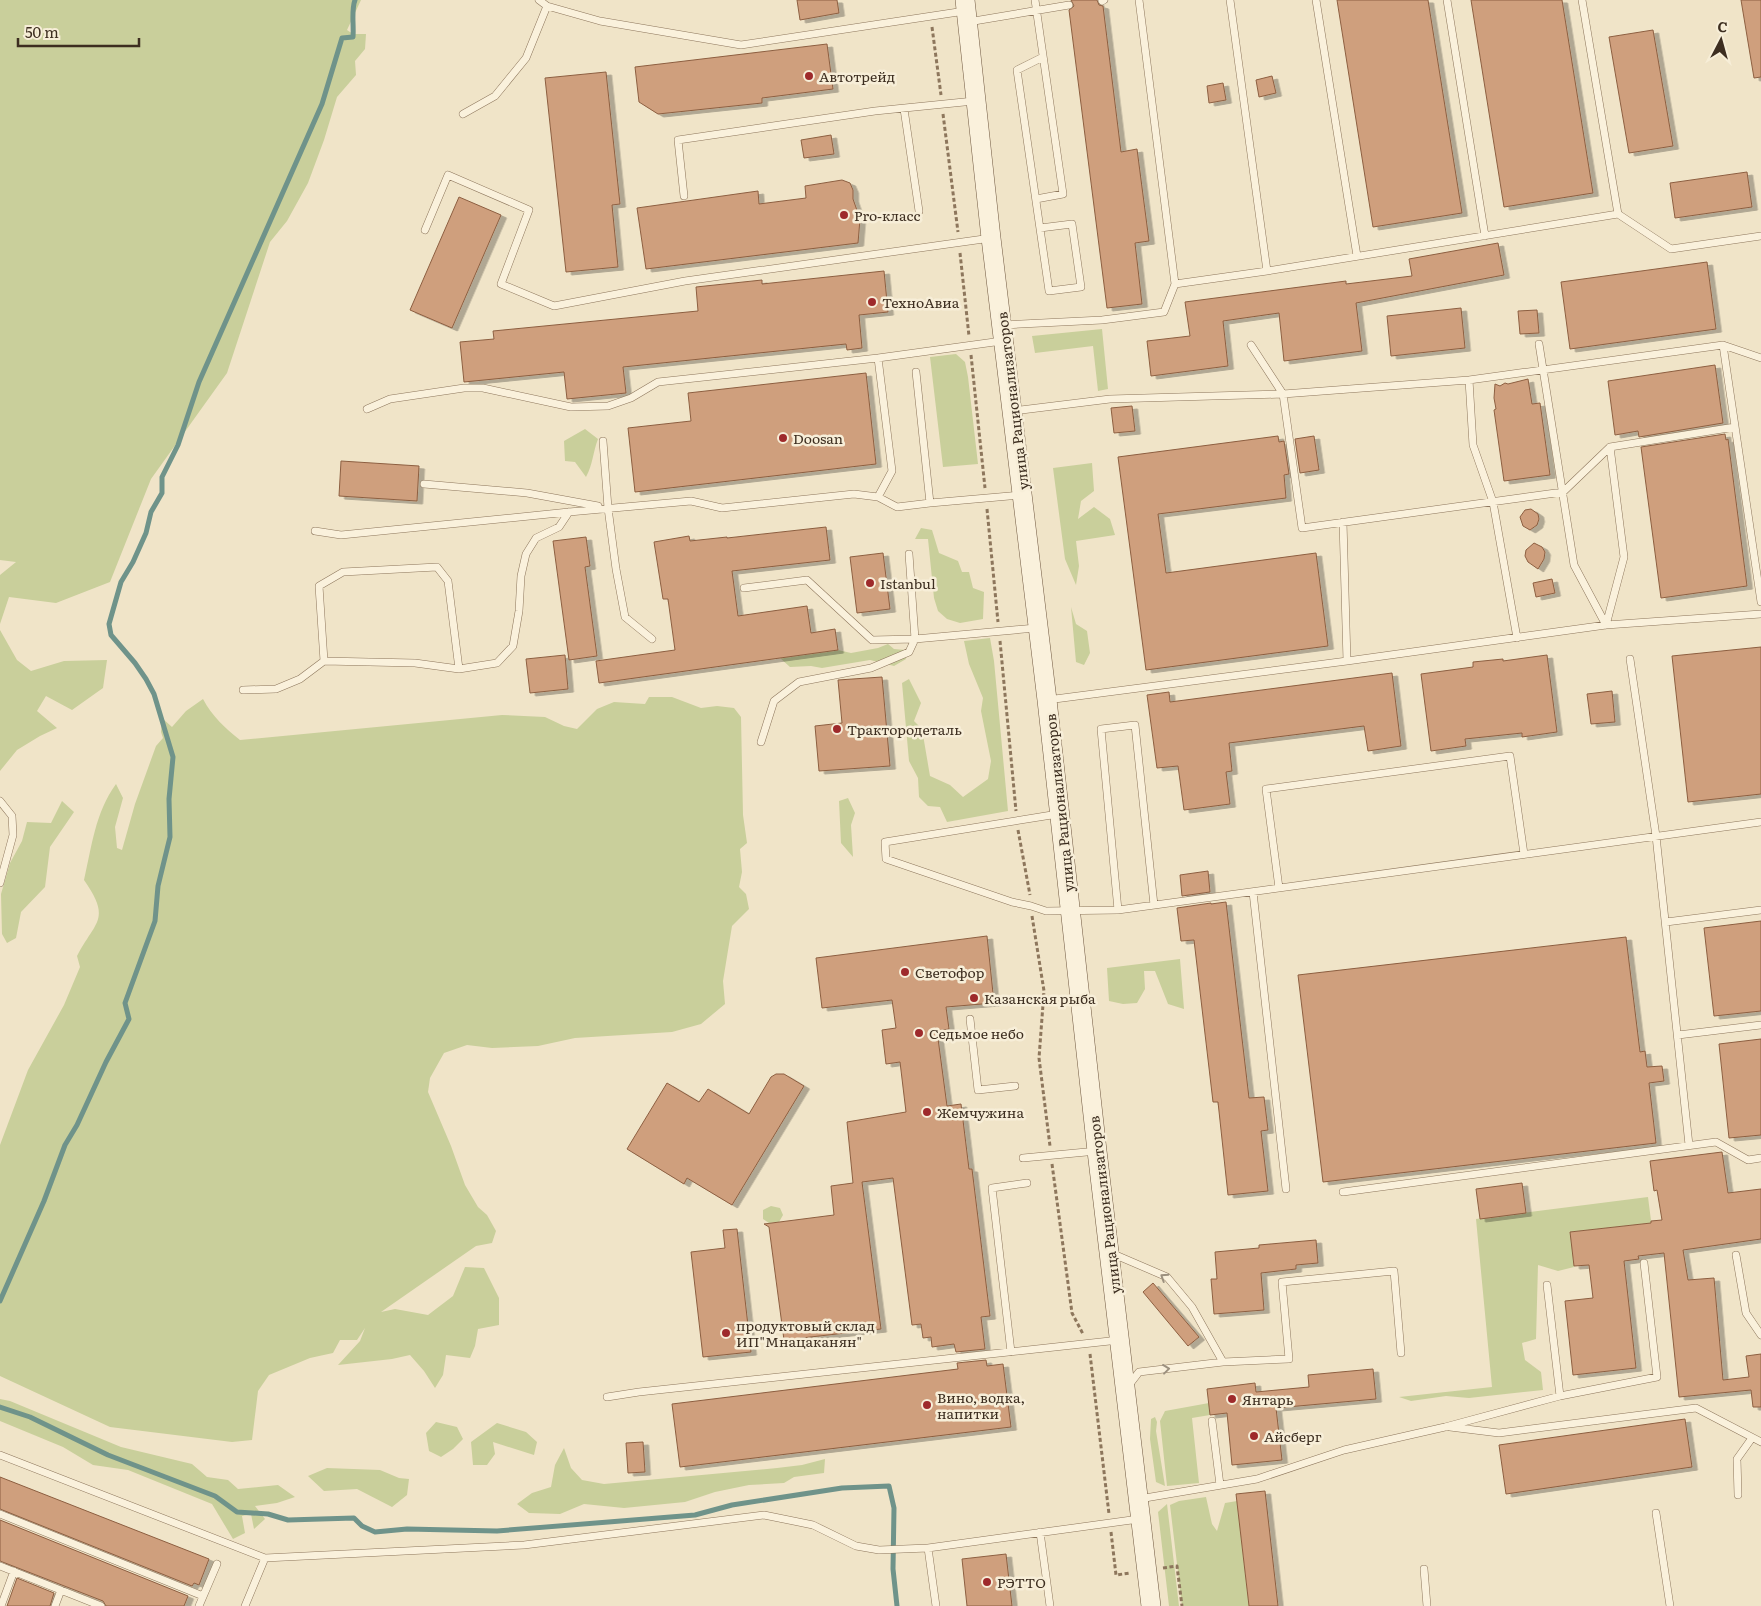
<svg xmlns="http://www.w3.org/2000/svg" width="1761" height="1606" font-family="Literata,serif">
	<defs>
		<filter id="shadow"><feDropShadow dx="5.5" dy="3" stdDeviation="0" flood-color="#0004"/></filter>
	</defs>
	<rect width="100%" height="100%" fill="#f0e4c8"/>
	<path fill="#c9cf9b" d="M0,0H361L347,30L353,34H366L365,49L355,61L356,75L337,97L324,140L308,183L287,221L270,242L227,373L151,479L110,582L56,603L9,597L0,624V575L16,562L0,560Z
		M1102,329L1108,389L1098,391L1093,346L1035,353L1032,336Z
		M956,354L965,362L968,377L978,464L943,467L930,357Z
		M585,429L598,439C593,452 593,464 586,477L575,462L565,461L564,441Z
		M1092,463L1094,491L1081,501L1078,519L1094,507L1110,519L1115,535L1076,541L1079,566L1076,585L1065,559L1053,468Z
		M921,528L932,530L939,553L958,561L962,572H969L973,588L984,592L983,619L960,623L947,619L938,611L934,598L928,539H915Z
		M1071,607L1076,624L1087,631L1090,653L1084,665L1076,662Z
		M0,630L17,660L31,671L64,661L107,660L103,688L72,710L46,696L37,711L57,728L40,736L17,750L0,771Z
		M990,638L994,661L1008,811L947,822L940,807L928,806L919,797L918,778L909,761L902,683L909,679L921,703L914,721L922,729L930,776L950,785L963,797L988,779L991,761L981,711L983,698L969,664L964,641Z
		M888,644L894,649L905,650L906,659L894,666L870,660L822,668L811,666L790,667L780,658L838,650L851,653L878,648Z
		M649,697H672L701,708L717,706L734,708L741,717L743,815L747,843L740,849L742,872L739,887L746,894L749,909L732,926L723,981L725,1004L701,1024L672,1032L575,1038L538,1046L492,1048L467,1045L444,1053L430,1078L428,1092L451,1146L465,1185L478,1207L487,1215L496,1231L492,1243L476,1246L381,1312L395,1309L428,1315L453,1296L465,1267L484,1268L499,1298V1325L478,1329L475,1346L470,1358L446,1355L443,1375L435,1388L424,1371L410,1355L392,1359L338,1365L360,1341L365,1328L357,1340H340L333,1353L310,1358L269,1375L258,1391L252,1440L232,1442L110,1427L0,1376V1145L28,1070L64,1005L80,967L77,956C95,921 112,920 84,880C92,846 95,813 116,784L123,798L115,827L117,848L122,850L135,804L156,746L163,738L161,732L162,718L172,727L186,711L203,699C212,716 225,728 240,740L502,715L545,717L564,726L577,729L597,709L614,702L645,704Z
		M848,798L855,813L851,825L853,857L841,843L839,801Z
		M62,801L74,812L50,847L45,887L21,912L16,938L7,943L2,934L1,894L10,863L22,841L27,822L51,823Z
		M1180,959L1184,1009L1168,1004L1155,971H1144L1145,989L1137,1003L1123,1004L1109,1001L1107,968Z
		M1648,1197L1655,1252L1634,1225L1571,1232L1574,1267L1558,1271L1538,1265L1536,1339L1522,1343L1525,1360L1541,1372L1543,1390L1469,1398L1446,1396L1411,1401L1399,1397L1492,1387L1476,1219Z
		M771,1206L780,1208L783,1215L779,1222L769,1223L763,1219V1210Z
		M0,1399L10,1401L121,1447L192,1464L207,1477L228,1480L238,1489L278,1485L295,1497L277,1503L255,1506L265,1519L254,1529L251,1514L242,1516L245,1533L233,1539L212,1504L128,1470L93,1465L63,1447L0,1421Z
		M1209,1403L1210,1415L1192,1418L1199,1483L1167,1486L1160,1421L1165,1411Z
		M1155,1417L1157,1422L1156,1431L1165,1486L1156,1482L1150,1439L1151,1419Z
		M436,1422L457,1427L463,1439L453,1449L441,1457L429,1451L426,1433Z
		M497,1423L526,1432L537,1442L534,1455L493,1442L495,1454L487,1465H473L471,1442Z
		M564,1448L571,1468L582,1480L604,1484L777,1468L802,1465L825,1459L824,1473L794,1477L784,1483L749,1485L715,1492L685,1502L624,1508L584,1504L560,1514L529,1513L517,1504L532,1493L551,1487L555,1465Z
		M327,1468L380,1470L399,1478L409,1479L407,1495L392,1507L357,1489L324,1491L308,1476Z
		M1206,1497L1212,1524L1217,1531L1225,1503L1237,1501L1249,1606H1182L1170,1505L1179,1501Z
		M1167,1504L1179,1606H1169L1158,1512Z"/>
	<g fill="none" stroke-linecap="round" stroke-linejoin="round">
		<path stroke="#6f938a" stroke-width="5" d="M0,1301L44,1201L65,1145L77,1125L106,1062L129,1019L125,1003L155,921L158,886L170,837L169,799L173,757L154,694L146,679L135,663L111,635L109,624L121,582L133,562L146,533L151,512L162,493V477L178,445L199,382L322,104L342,38L353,37C354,25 351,10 355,0
			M0,1407L30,1417L108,1455L215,1496L237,1512L268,1514L288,1520L354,1518L362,1526L375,1532L407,1529L497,1531L695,1515L732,1505L842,1488L889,1486L894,1508L893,1569L897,1606"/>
	</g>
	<path fill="#cf9f7d" stroke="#8d5f41" filter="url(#shadow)" d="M797,0H837L839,13L800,20Z
		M1071,0H1097L1099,5L1103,6L1121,152L1137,149L1149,241L1135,243L1142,304L1107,308L1069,10L1074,6Z
		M1337,0H1428L1462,213L1373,227Z
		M1471,0H1562L1593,193L1504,207Z
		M1741,0H1761V77L1754,78Z
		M1653,30L1673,146L1629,153L1609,37Z
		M827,44L833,89L762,98V103L658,114L639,102L635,67Z
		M606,72L620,204L612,205L618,267L566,272L545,78Z
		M1272,76L1276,93L1259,97L1256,80Z
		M1223,83L1226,100L1209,103L1207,86Z
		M831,135L834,154L804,158L801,140Z
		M1747,172L1752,207L1675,218L1670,183Z
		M842,180L850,183L853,190V199L860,219L858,243L646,269L637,208L758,191L759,204L806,198L805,186Z
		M459,197L501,215L452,328L410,310Z
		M1498,243L1504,275L1356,303L1362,351L1284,361L1279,313L1223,321L1228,366L1151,376L1147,341L1190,336L1185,302L1346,281V284L1412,276L1409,259Z
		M1707,262L1716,329L1570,349L1561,282Z
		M884,271L888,312L859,315L862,348L847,350L846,344L623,367L626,393L567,399L564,372L464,382L460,342L494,339L493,331L698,311L696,287L762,280V284Z
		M1461,308L1465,348L1391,356L1387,316Z
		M1537,310L1539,333L1520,334L1518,311Z
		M1715,365L1723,423L1639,437L1638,431L1615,435L1608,381Z
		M866,373L876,464L635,492L628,428L691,421L688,393Z
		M1528,379L1532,404L1540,403L1550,475L1504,481L1494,410L1496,409L1494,398L1495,384L1500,386L1505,383L1508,384Z
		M1132,406L1135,431L1114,433L1111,408Z
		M1725,434L1726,440L1728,439L1747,586L1661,598L1641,447Z
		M1278,436L1279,442L1284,441L1289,474L1284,475L1286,498L1158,514L1166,573L1316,553L1328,646L1146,670L1118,457Z
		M1314,436L1319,470L1300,473L1295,439Z
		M341,461L419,466L417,501L339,496Z
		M1531,509L1538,514L1539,519L1537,525L1530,530L1523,526L1520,517L1525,510Z
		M826,527L830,560L732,571L738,616L807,606L811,633L835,629L838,650L599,683L596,661L675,650L668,599H663L654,542L689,536L690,541L727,537V538Z
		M586,537L590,566L585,567L597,656L569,660L553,541Z
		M1534,543L1542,547L1545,552L1544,559L1538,569L1528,562L1525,556L1526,550Z
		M883,553L890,609L857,613L850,557Z
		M1552,579L1555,593L1536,597L1533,583Z
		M1761,647V794L1688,802L1672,656Z
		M565,655L568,689L530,693L526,659Z
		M1547,655L1557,732L1522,737V733L1465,739L1466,746L1431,751L1421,674L1473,667V662L1503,659V661Z
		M1392,673L1401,746L1368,751L1364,726L1229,743L1232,771L1226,772L1230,804L1184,810L1178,766L1157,768L1147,695L1169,692L1170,702Z
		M882,677L890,766L819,771L815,726L842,723L838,680Z
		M1612,691L1615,722L1591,724L1587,694Z
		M1208,871L1210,892L1182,896L1180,875Z
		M1226,902L1249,1098L1264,1097L1268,1130L1261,1131L1268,1191L1228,1195L1218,1102H1213L1194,940L1181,941L1177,908L1211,903V904Z
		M1761,921V1011L1714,1016L1704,928Z
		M987,936L994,1003L946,1007L949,1029L937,1031L947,1106L961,1104L969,1169H972L990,1316L981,1317L985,1349L956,1352L954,1344L932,1347L931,1337L923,1338L921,1324L912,1325L893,1178L862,1182L881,1329L784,1340L769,1227L764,1224L834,1215L831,1186L853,1183L847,1122L906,1112L900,1062L886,1064L882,1030L896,1028L892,1000L822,1008L816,958Z
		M1626,937L1640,1052L1645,1051L1647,1067L1662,1066L1664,1081L1649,1083L1656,1143L1323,1182L1298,975Z
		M1761,1039V1135L1729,1138L1719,1044Z
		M776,1074H784L804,1086L732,1205L687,1178L684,1184L627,1149L667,1083L699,1102L708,1089L749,1114L771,1077Z
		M1722,1152L1728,1193L1761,1189V1239L1683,1250L1688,1280L1714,1278L1723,1380L1749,1377L1746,1356L1761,1354V1407H1753L1751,1390L1679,1397L1664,1253L1638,1256L1639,1259L1624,1261L1636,1368L1573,1375L1565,1301L1593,1298L1589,1265L1574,1266L1570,1232L1651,1223V1221L1662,1220L1657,1190L1654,1191L1650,1161Z
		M1522,1183L1526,1213L1480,1219L1476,1189Z
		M737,1229L751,1352L703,1357L691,1252L725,1248L723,1230Z
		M1316,1240L1318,1263L1296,1265V1269L1261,1273L1264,1310L1214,1314L1211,1279H1217L1215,1252L1259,1248V1245Z
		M1153,1283L1199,1337L1188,1346L1143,1292Z
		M986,1360L987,1366L1003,1364L1011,1427L680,1467L672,1404L958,1369L957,1363Z
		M1373,1369L1376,1399L1276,1408L1282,1460L1232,1465L1227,1413L1210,1415L1207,1389L1255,1383L1256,1392L1309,1387L1308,1375Z
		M1685,1419L1692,1467L1506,1494L1499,1445Z
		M643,1442L645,1472L628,1473L626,1443Z
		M0,1477L209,1559L199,1585L194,1583L192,1586L0,1509Z
		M1265,1491L1278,1606H1249L1236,1494Z
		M0,1520L188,1596L184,1606H106L103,1601L0,1561Z
		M1006,1554L1012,1606H967L962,1559Z
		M17,1578L54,1593L50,1606H7Z"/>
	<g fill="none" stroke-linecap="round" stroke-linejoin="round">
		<g stroke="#8d765c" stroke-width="8">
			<path id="lane" d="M539,0L547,6L600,21L741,45L965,11
				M1035,0L1063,194L1036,199
				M1230,0L1267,271
				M1316,0L1357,256
				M1447,0L1485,236
				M1102,1L1104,0
				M968,22L1069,5
				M904,109L919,211
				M463,114L495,96L526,58L547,6
				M684,196L678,140L875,111L974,101
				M1618,214L1671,249L1761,236
				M1040,228L1072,224L1081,287L1049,291L1017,70L1043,57
				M425,230L448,175L529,210L501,284L554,306L685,281L991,238
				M1175,284L1267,271L1618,214L1582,0
				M1003,325L1102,320L1164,312L1175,284L1139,0
				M1539,344L1574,565L1606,625
				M1251,345L1283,394L1302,528L1563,492L1610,447L1735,427
				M1723,345L1761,602
				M916,372L930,503
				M1469,380L1473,445L1493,502L1517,638
				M367,409L390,399L464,388H483L571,407L608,406L631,398L658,382L878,358L1002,341
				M1013,411L1110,399L1283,394L1469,380L1723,345L1761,358
				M603,441L608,508L616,569L625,617L652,639
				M424,484L527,493L598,506
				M878,497L892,471L878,358
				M1343,522L1347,661
				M315,531L341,535L569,512L691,501L722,508L854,494L878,497L897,507L930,503L1020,495
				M744,588L807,580L872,640L915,639L1036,628
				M1606,625L1624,557L1610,447
				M1630,659L1656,836L1689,1145
				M459,669L448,581L437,567L343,572L319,586L324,661L415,663L459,669L497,663L513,646L519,611L521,576L526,554L536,538L559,527L569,512
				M243,690L276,689L300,679L324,661
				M1047,700L1347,661L1606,625L1761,614
				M761,742L774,701L799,682L871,668L909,652L915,639L909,554
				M0,801L12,816L13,835L0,883
				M1058,814L885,842L886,859L1012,902L1031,906L1046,911L1118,910L1761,822
				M1279,888L1266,789L1510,756L1524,854
				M1253,892L1286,1189
				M1118,910L1101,729L1135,725L1154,905
				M1666,922L1761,910
				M970,1019L978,1090L1015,1086
				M1678,1035L1761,1025
				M1023,1158L1097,1151
				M1343,1192L1716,1142L1748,1160L1761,1158
				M1111,1253L1167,1277L1192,1307L1223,1362L1139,1372L1129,1385
				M1736,1255L1746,1313L1761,1335
				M1547,1285L1560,1396
				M1011,1352L992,1188L1027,1183
				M1223,1362L1289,1359L1282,1282L1394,1271L1401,1353
				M607,1397L639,1392L1119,1340
				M1212,1421L1220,1485
				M1450,1427L1499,1433L1696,1408L1761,1442
				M0,1455L265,1558
				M1738,1495L1737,1459L1752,1438
				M1139,1499L1257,1479L1344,1450L1445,1427L1560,1396L1657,1377L1644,1263
				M1656,1513L1670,1606
				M0,1514L203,1596
				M1040,1532L1050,1606
				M928,1548L936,1606
				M0,1566L101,1606
				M1424,1569L1427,1606
				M1,1606L14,1571
				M55,1606L61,1590
				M199,1606L217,1564
				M245,1606L265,1558L524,1545L764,1515L813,1525L856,1546L879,1550L928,1548L1139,1519"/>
		</g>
		<g stroke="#6f573f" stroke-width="20">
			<path id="secondary" d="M965,0L991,238L1047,700L1097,1151L1151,1606"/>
		</g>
		<path stroke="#8d765c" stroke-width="3" stroke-dasharray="4 2.5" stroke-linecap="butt" d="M932,27L941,95
			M943,114L958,232
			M960,253L969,336
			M971,355L985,488
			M987,509L998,622
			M1000,641L1016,811
			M1018,830L1030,895
			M1032,916L1044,991L1039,1058L1050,1146
			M1052,1164L1072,1313L1083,1334
			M1090,1354L1109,1514
			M1111,1532L1116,1575L1130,1573
			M1163,1568L1177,1566L1182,1606"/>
		<use href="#lane" stroke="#faf1dc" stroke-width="7"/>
		<use href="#secondary" stroke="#faf1dc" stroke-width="19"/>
	</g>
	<defs><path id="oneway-chevron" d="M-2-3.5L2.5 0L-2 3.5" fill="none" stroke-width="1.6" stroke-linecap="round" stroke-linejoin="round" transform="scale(1.25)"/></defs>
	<g stroke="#9c907e">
		<use href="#oneway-chevron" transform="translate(1164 1277) rotate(-147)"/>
		<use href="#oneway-chevron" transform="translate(1166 1369) rotate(-7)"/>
	</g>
	<g fill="#9e2a2b" stroke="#f7eed8" stroke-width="2">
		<circle cx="809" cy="76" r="5"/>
		<circle cx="844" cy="215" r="5"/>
		<circle cx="872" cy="302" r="5"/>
		<circle cx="783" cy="438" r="5"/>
		<circle cx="870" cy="583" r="5"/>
		<circle cx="837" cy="729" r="5"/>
		<circle cx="905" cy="972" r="5"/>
		<circle cx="974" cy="998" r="5"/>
		<circle cx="919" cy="1033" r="5"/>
		<circle cx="927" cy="1112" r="5"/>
		<circle cx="726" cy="1333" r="5"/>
		<circle cx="1232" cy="1399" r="5"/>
		<circle cx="927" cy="1405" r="5"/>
		<circle cx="1254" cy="1436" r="5"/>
		<circle cx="987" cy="1582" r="5"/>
	</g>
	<g text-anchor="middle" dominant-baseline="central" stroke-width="5" stroke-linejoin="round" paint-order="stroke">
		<g font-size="14" fill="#3d2e20" stroke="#f7eed8" text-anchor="start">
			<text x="819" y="76">Автотрейд</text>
			<text x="854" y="215">Pro-класс</text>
			<text x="882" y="302">ТехноАвиа</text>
			<text x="793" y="438">Doosan</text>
			<text x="880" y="583">Istanbul</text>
			<text x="847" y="729">Трактородеталь</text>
			<text x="915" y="972">Светофор</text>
			<text x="984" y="998">Казанская рыба</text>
			<text x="929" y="1033">Седьмое небо</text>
			<text x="937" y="1112">Жемчужина</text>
			<text x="736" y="1325">продуктовый склад<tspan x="736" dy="16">ИП"Мнацаканян"</tspan></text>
			<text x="937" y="1397">Вино, водка,<tspan x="937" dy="16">напитки</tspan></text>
			<text x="1242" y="1399">Янтарь</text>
			<text x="1264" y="1436">Айсберг</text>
			<text x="997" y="1582">РЭТТО</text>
		</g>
		<g font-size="14" fill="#3d2e20" stroke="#f7eed8">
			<text transform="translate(1012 401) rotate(-97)">улица Рационализаторов</text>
			<text transform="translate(1059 803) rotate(-96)">улица Рационализаторов</text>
			<text transform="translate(1104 1205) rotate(-97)">улица Рационализаторов</text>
		</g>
	</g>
	<g transform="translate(1721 40) rotate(6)" stroke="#f7eed8" stroke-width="4" paint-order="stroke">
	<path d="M0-4L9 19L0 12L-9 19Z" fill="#3d2e20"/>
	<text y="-8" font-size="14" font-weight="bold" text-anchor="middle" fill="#3d2e20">С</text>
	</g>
	<path d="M18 38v8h121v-8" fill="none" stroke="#3d2e20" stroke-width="2.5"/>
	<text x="25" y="38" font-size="15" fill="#3d2e20" stroke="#f7eed8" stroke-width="4" paint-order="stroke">50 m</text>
</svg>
